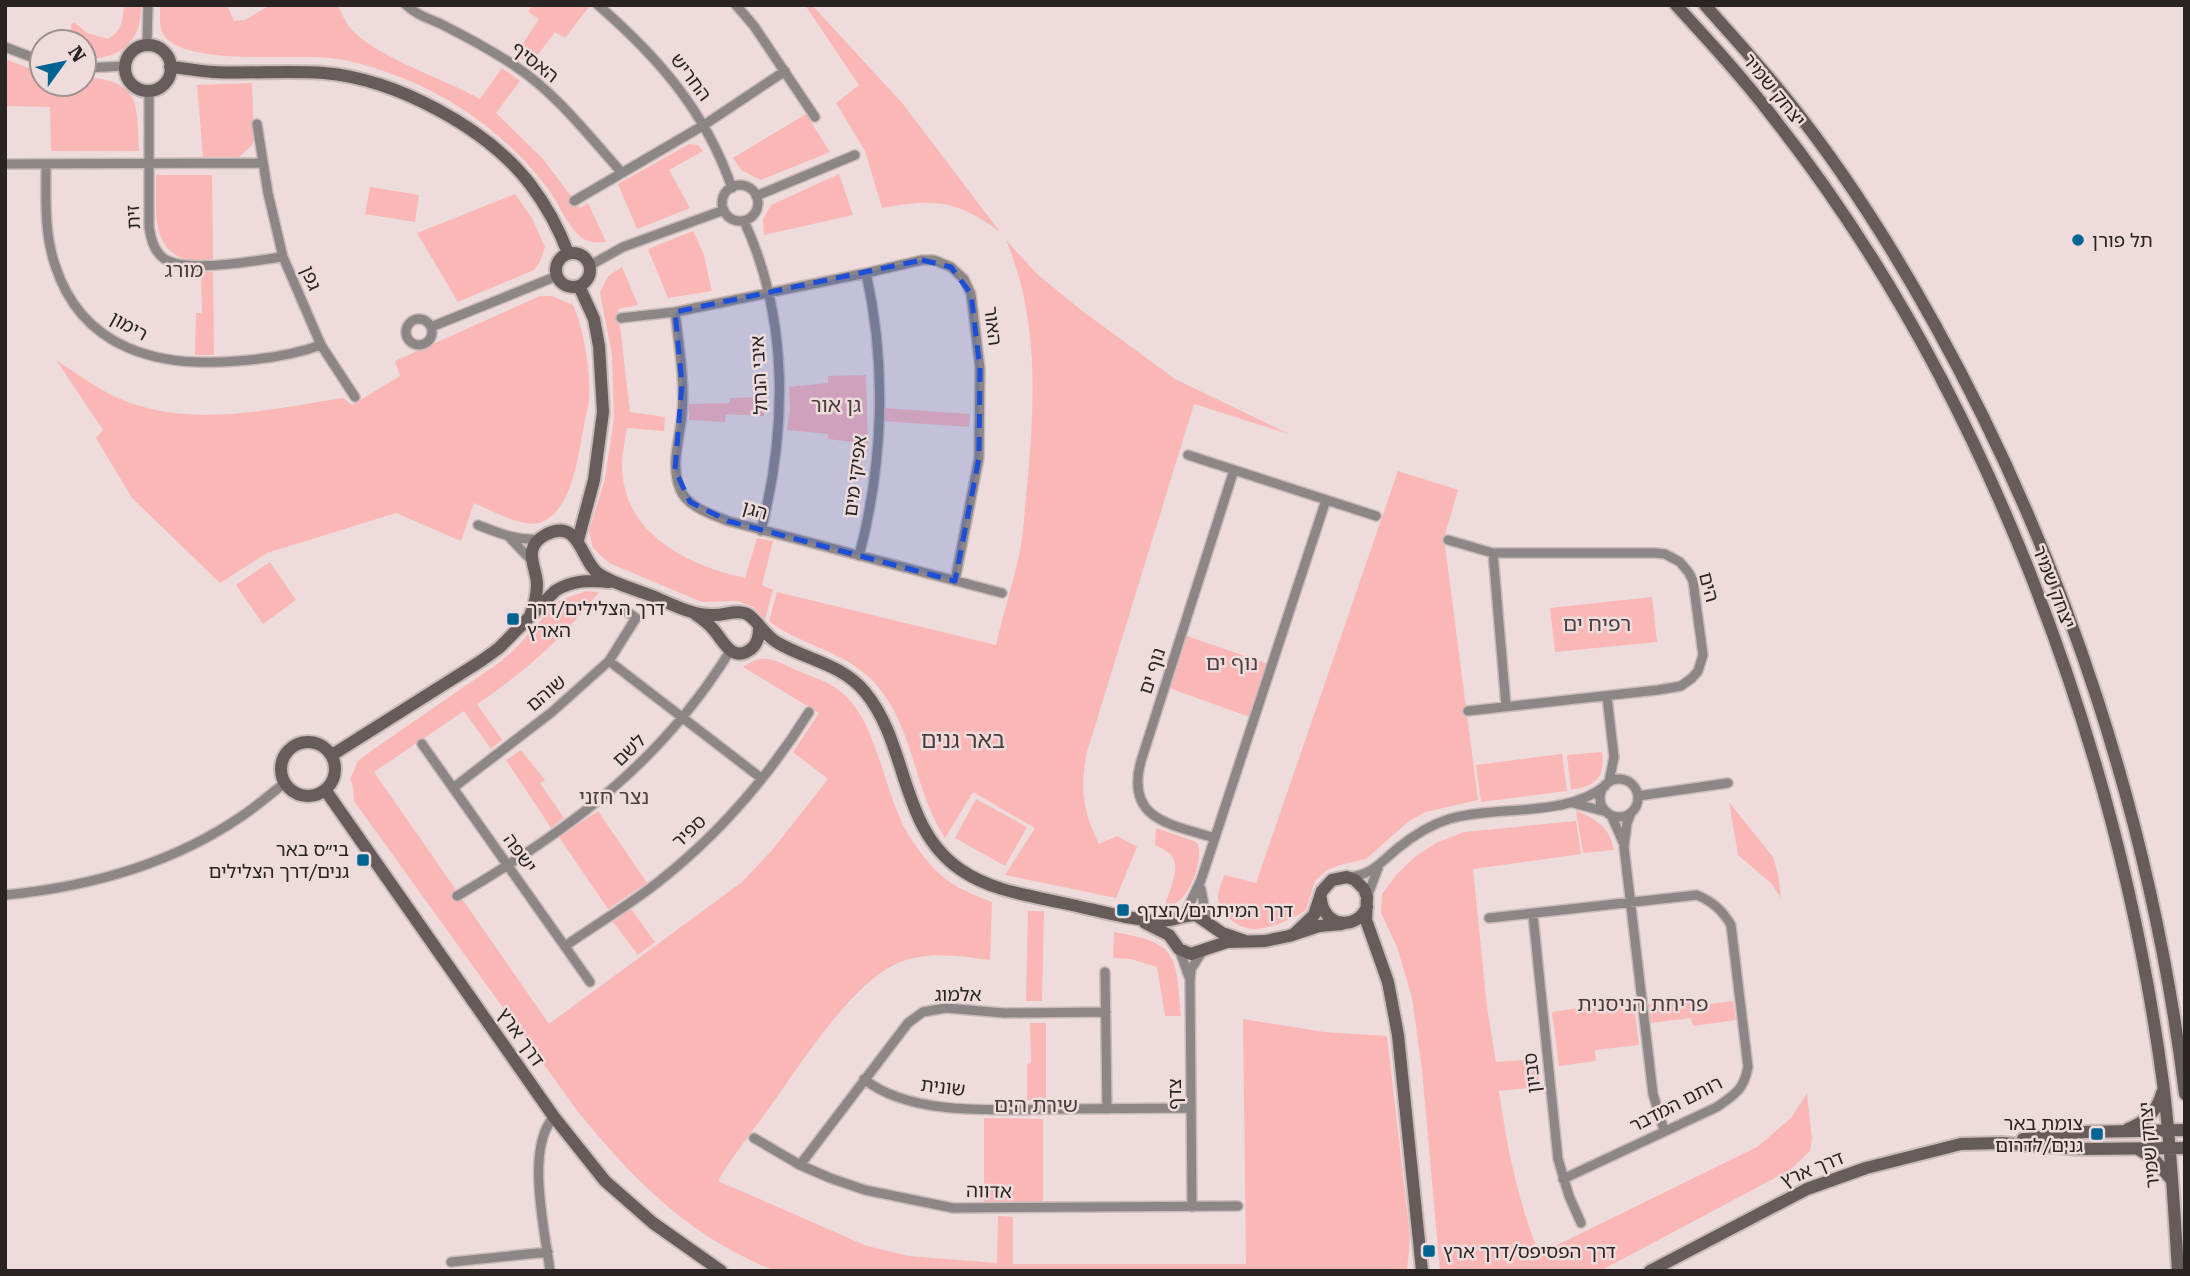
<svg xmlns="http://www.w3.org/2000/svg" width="2190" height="1276" font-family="'Roboto Serif','Noto Sans Hebrew',serif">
	<rect width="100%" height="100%" fill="#eddcdb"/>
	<path fill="#fab7b6" d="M124,5H141C142,43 120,59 84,59V42H71V25L74,22L87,33L108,39C122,31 123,20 124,5Z
		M160,5H227L234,21L245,20L270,5H338C341,12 344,19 348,25C368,54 447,80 480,99L502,68L520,81L496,113L543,159L580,208L588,203L606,242C596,243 589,243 581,237C567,226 559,203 548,189C511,139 455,97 397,76C376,68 352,60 330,58C289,54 199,65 168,40C158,31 160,18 160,5Z
		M533,5L589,7L565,38L555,32L530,65L516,54L539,19L528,12Z
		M805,5H812L903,104L1000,232C958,200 934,198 882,208L865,151L836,103L859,85Z
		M5,59L42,73V84H84V77C141,81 137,103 139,151H51L50,107L5,106Z
		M252,83L254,139L252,145L239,157H203L197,85Z
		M806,114L830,152L761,180L741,170L733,158Z
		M689,144L698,145L703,151L669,170L690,208L637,229L618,184Z
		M839,174L853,215L764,235L763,219L771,205Z
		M156,175H212L213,259C204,260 194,262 185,259C149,248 157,204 156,175Z
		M370,187L419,195L415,222L365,214Z
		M515,194L532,218L545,247L540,262L534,270L458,302L417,233Z
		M693,231L703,252L712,291L668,298L648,249Z
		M1006,240L1037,274L1081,310L1175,379L1289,434L1194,404L1087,752C1080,789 1082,810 1099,844L1117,836L1137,847L1116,898L1005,875L1035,828L973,792L945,838C910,785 915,715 863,672C835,649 797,643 769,621L777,592L996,645C1003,615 1012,586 1019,556C1024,531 1025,503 1028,477C1035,396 1038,316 1006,240Z
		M622,267L638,305L618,309L630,412L665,417L664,431L627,428C625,440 622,453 622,466C623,534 687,565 745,578L757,538L773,541L762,585L773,590L765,619L753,607L738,601L702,602L609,563L593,548L589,531L605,479L614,418L612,355L600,293L608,276Z
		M201,272H213L214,355H195L196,313H202Z
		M540,296H552L573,305C584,330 591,372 589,399C589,406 586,413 585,420C579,450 574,506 544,521C527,531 491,510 474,503L461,541L396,513L267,553L220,583L132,498L96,438L103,430L56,360C78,374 101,392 125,401C196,428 271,409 343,398L352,405L400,376L395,361Z
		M866,375L868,444L828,439V434L787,430L790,408L789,387L828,383V376Z
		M764,397V416L726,414L725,422L689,420V404L730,403V398Z
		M884,408L970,414L969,427L883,421Z
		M1398,471L1458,490L1444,538L1478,800L1426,812L1409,821L1366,859L1340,865L1327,870L1315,881L1306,910C1292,919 1273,928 1256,929C1239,930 1218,914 1218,897C1218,890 1222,882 1224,875L1256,883Z
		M270,562L296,600L263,624L236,585Z
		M586,591L599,592C564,637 525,672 477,704L502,740L491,749L464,711L374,772L549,1024L742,882L773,849L828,779L793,752L819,713L743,667C765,652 774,660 796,670C810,676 828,681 840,691C880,722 883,799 913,842C938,878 952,887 992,902L990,960C959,956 926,950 896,964C850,985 800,1065 770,1107C753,1131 733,1155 718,1181L867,1246L908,1256L997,1263L998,1216L1013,1217V1264H1246L1243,1019L1324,1032L1387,1036L1410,1236L1407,1271H775C688,1236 634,1181 576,1109L354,801L353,786L350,779L358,761L371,751L500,662L515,649L558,601Z
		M1652,597L1657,642L1555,652L1550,608Z
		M1187,636L1268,664L1250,717L1169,688Z
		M521,750L545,780L540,783L564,818L551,828L506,760Z
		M1602,752C1605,779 1595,786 1571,790L1567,755Z
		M1562,754L1567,791L1481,802L1476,765Z
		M976,799L1027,827L1005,866L955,838Z
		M1729,802L1773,857L1778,874L1781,898L1771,883L1738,855Z
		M598,811L647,883L608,909L559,837Z
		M1576,811C1596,818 1610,828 1614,850L1583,853Z
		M1576,821L1581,854L1473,869L1487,1007L1496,1062L1537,1059L1540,1087L1499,1091C1507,1148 1518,1201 1539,1254L1757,1147L1791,1118L1807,1093L1812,1139L1810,1151L1790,1170L1600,1271H1440L1422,1070L1412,998L1397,947L1381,913L1382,894L1397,874L1416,856L1436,843L1464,832Z
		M1156,828L1194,841L1198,844C1203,865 1188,905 1164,908C1168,894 1183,865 1170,854C1166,850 1159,847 1155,845Z
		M631,909L655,942L638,955L613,922Z
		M1028,911H1044L1042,1001H1026Z
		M1114,932C1179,943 1176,955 1181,1016H1165L1157,967L1131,959L1113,958Z
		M1693,998L1694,1006L1733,1001L1736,1020L1693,1026L1691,1018L1650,1023L1648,1004Z
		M1633,1000L1639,1045L1595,1050L1596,1061L1559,1066L1552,1012Z
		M1030,1023H1046V1100H1027V1064L1031,1063Z
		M984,1118L1043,1119V1203H984Z"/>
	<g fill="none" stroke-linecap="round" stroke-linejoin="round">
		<g stroke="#cabbba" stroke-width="12">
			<path id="street" d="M406,5C417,15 427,18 439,23C465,36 491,50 515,66C556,93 589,136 622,173
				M598,5C658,57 706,112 732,188
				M736,5L754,26L815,117
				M147,45L148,5
				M5,47L42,61
				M84,68L125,66
				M149,91V227C151,238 153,249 162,257C183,275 256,260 283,257
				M257,124L268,193L283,257L321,345L355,397
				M5,164L262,163
				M46,164C46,198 44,233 55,265C82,349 158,368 237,361C265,359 294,355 321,345
				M722 203a18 18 0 1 1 36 0a18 18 0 1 1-36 0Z
				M756,196L855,155
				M574,201L704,125L785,71
				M744,221C789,318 787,429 761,531
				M589,266L623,247L724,210
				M675,312C679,346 685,381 682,414C680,438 670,465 680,489C687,507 711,514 728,521L1002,593
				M621,318L675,312L866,273L922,260H934L951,267L964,279L971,294L980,368L979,458L955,581
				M406 332a13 13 0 1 1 26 0a13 13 0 1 1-26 0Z
				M431,327L557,276
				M1188,455L1376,516
				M478,525C499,533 517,541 539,539
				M510,538L531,560
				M1448,540L1493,553H1655L1665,554L1680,562L1689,573L1693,581L1703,655L1698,671L1692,678L1681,686L1658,690L1468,711
				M1493,553L1506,706
				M859,556C883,465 887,366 866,273
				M609,661L761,778
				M1607,697L1614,757L1609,782
				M422,744L590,982
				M1600 798a19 19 0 1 1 38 0a19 19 0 1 1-38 0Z
				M453,788L552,712L609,661L636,618L626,611
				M1638,796L1728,783
				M1573,803L1607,812
				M1631,813L1627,823L1624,847L1653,1094L1664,1130
				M1611,815L1623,842
				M1215,838C1170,824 1125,820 1141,761L1234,470
				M1349,877C1372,875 1381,862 1398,848C1414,835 1430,825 1449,819C1497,805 1565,818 1605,786
				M1201,889L1207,921
				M5,895C88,887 172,864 242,816C257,806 270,794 285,783
				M457,896C568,831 661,763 730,651
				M1367,897L1378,868
				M1533,915L1558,1159L1569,1196L1581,1223
				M1184,916L1201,880L1326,500
				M1489,918L1697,895C1713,902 1722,910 1731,925L1748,1067C1744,1089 1736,1094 1717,1107L1563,1179
				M565,946C595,925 628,906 657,883C717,836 769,776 809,712
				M1179,949L1189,977
				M1105,972L1107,1109
				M864,1079C912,1118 1003,1109 1062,1109C1105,1109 1148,1108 1191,1108
				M754,1138L800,1165L830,1178L865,1190L953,1208L1238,1206
				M800,1165L908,1023L923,1012L946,1008L1004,1013L1106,1012
				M1192,1207L1190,982L1191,969L1202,952
				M451,1262L548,1252
				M550,1271C545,1231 525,1147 554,1117"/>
		</g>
		<g stroke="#cabbba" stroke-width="16">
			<path id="secondary" d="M1676,5C1709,41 1742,77 1772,116C1984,384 2118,746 2163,1083C2171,1145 2174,1208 2178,1271
				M1705,5C1733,37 1762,68 1788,101C1844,171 1892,247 1935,325C2066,561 2152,826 2185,1094
				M125 68a23 23 0 1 1 46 0a23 23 0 1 1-46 0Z
				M170,67C184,68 198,71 213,72C250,74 287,70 324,73C395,79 486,127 530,184C546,205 559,229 568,253
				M556 270a17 17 0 1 1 34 0a17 17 0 1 1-34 0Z
				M578,540L594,480L603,412L599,346L594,319L579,286
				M694,613C700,618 707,622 712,628C723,639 731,664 751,649C758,644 759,636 759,628
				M530,616C534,606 537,596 537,585C537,566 520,548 547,534C580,518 581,562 599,574C614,584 635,589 652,596C672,604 691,615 712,615C723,616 733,610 744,613C755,615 763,635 778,643C807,660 842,664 865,692C909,745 899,828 961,870C993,892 1034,896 1072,905C1100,911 1130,920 1160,921C1173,921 1184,915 1196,915L1222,933L1245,941
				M281 769a27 27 0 1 1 54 0a27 27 0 1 1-54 0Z
				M332,755L481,661L499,648L555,591C572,580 589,580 609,582
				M326,791L554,1117L605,1181L653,1223L721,1271
				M1321,899C1323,926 1356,932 1367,907
				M1145,923L1169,935L1179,949L1191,954L1227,942L1265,941L1289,936L1319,926L1342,924
				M1294,934L1314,915L1322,891L1332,880L1347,877L1355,880L1364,889L1367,897L1366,920L1388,982L1398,1035L1422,1271
				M2128,1129C2145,1122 2157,1112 2162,1093
				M2023,1139L2084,1132L2185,1130
				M2138,1149L2153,1158L2171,1179
				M1650,1271L1807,1189L1866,1168L1961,1144L2002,1143L2080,1149L2185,1148"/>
		</g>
		<use href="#street" stroke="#8d8686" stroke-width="9"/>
		<use href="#secondary" stroke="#665c5b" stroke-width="12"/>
	</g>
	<path fill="#1d4ed8" fill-opacity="0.2" stroke="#1d4ed8" stroke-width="5" stroke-dasharray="14 9" stroke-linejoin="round" d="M922,260L951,267L971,294L980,368L979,458L955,581L728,521L690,502L675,470L682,384L675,312Z"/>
	<g fill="#006493" stroke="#eddcdb" stroke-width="2.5">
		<circle cx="2078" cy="240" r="7"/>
		<rect x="506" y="612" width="14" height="14" rx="3.5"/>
		<rect x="356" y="853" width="14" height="14" rx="3.5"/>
		<rect x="1116" y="903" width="14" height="14" rx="3.5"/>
		<rect x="2090" y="1127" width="14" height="14" rx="3.5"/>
		<rect x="1422" y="1244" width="14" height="14" rx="3.5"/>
	</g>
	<g text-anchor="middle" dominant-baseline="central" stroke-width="5" stroke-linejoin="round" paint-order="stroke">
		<g font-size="19" fill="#292323" stroke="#eddcdb">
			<text transform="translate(535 62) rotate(38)">האסיף</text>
			<text transform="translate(691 77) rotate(53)">החריש</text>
			<text transform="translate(1774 90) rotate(51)">יצחק שמיר</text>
			<text transform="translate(133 217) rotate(-93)">זית</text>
			<text transform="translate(311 278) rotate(67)">גפן</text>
			<text transform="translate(129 326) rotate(29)">רימון</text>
			<text transform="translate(993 326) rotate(83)">האור</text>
			<text transform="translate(759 375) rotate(-93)">איבי הנחל</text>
			<text transform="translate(855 476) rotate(-83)">אפיקי מים</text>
			<text transform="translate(755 510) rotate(16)">הגן</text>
			<text transform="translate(1709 587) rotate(75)">הים</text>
			<text transform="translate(2054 587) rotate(69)">יצחק שמיר</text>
			<text transform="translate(1152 671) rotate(-72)">נוף ים</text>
			<text transform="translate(546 693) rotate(-40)">שוהם</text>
			<text transform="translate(629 750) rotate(-44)">לשם</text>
			<text transform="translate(689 831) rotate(-43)">ספיר</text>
			<text transform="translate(520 853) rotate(55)">ישפה</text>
			<text x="958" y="994">אלמוג</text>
			<text transform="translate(521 1037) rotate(55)">דרך ארץ</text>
			<text transform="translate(1532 1073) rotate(-96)">סביון</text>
			<text transform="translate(943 1087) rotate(7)">שונית</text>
			<text transform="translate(1174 1094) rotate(-90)">צדף</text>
			<text transform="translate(1676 1104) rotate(-27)">רותם המדבר</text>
			<text transform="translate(2149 1145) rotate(-95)">יצחק שמיר</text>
			<text transform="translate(1812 1169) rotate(-22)">דרך ארץ</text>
			<text transform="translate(989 1191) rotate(1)">אדווה</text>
		</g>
		<g font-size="19" fill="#292323" stroke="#eddcdb" text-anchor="start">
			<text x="2092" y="240">תל פורן</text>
			<text x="527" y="608">דרך הצלילים/דרך<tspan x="527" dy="22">הארץ</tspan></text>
			<text x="349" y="849" text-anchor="end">בי״ס באר<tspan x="349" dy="22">גנים/דרך הצלילים</tspan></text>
			<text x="1137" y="910">דרך המיתרים/הצדף</text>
			<text x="2083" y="1123" text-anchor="end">צומת באר<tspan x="2083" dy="22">גנים/לדרום</tspan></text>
			<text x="1443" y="1251">דרך הפסיפס/דרך ארץ</text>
		</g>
		<g font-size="21" fill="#4b3d3d" stroke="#eddcdb">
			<text x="184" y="270">מורג</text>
			<text x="836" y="405">גן אור</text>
			<text x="1597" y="624">רפיח ים</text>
			<text x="1232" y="663">נוף ים</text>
			<text x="614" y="797">נצר חזני</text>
			<text x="1643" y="1004">פריחת הניסנית</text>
			<text x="1036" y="1105">שירת הים</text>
		</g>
		<g font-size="23" fill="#4b3d3d" stroke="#eddcdb">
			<text x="963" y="740">באר גנים</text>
		</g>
	</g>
	<rect width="2190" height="1276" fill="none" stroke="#292323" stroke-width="14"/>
	<g transform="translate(63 63) rotate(57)"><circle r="33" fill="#eddcdb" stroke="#9f9291" stroke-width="2"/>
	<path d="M0-5L12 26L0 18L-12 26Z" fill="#006493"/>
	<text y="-10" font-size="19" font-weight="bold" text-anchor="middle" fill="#292323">N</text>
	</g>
</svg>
